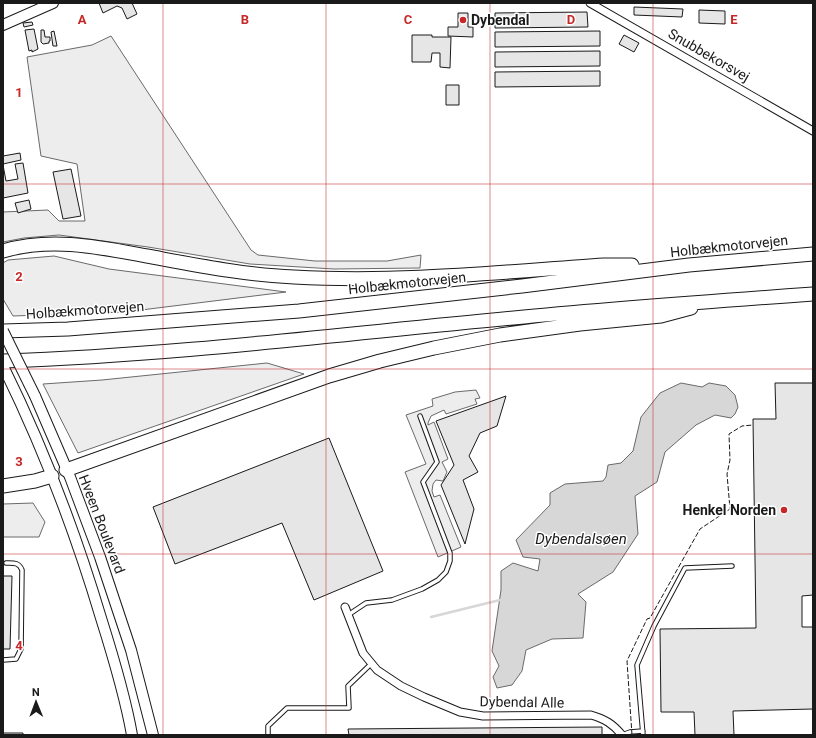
<svg xmlns="http://www.w3.org/2000/svg" width="816" height="738" font-family="Roboto,sans-serif">
	<rect width="100%" height="100%" fill="#fff"/>
	<path fill="#ededed" stroke="#6a6a6a" d="M111,36L251,250L258,255L315,261H387L421,255L420,268L334,269L250,264L148,247L59,235L24,238L3,242V212L48,210L59,221H85L77,164L41,156L27,57L92,45Z
		M54,256L109,269L286,292L125,312L13,316L3,299V263L8,260Z
		M267,363L304,374L78,453L43,384L102,380Z
		M476,390L480,398L475,399L477,404L446,414L444,410L431,416L428,423V425L434,422L448,459L442,462L447,472L443,481L436,480L433,484L432,491L434,497L440,495L461,547L438,557L405,472L426,464L406,415L433,406L432,399L455,392Z
		M33,503L45,522L39,537H3V504Z"/>
	<path fill="#d7d7d7" stroke="#6a6a6a" d="M681,383L702,387L709,383L726,386L735,395L738,407L735,414L731,418L715,415L696,425L665,452L657,482L635,496L638,534L613,572L578,594L586,602L583,638L552,639L526,650L522,671L512,685L497,688L493,677L499,666L492,651L501,590V571L513,563L538,571L540,559L523,557L516,540L550,505V493L565,484L603,481L606,477L608,465L621,463L633,451L641,417L660,393Z"/>
	<g fill="none" stroke-linecap="round" stroke-linejoin="round">
		<path stroke="#d7d7d7" stroke-width="2.5" d="M431,617L500,600"/>
	</g>
	<path fill="#e6e6e6" stroke="#1a1a1a" d="M99,3H132L137,14L127,19L122,8L117,6L103,13Z
		M634,7L683,9L682,17L634,15Z
		M699,10L725,11V24L699,23Z
		M587,12L588,27L495,28V13Z
		M458,13H468V27H473V37L448,36V27H458Z
		M32,22L33,25L24,27L23,23Z
		M34,29L38,49L32,52V50L29,51L25,30Z
		M41,30H44L45,37H50V41H49V43L43,44L41,42Z
		M54,31L57,46H53L51,32Z
		M600,31V46L495,47V32Z
		M412,35H432V37H451L450,68L440,67V53H432L431,62H412Z
		M624,35L639,43L634,52L619,44Z
		M600,51V66L495,67V52Z
		M600,71V86L495,87V72Z
		M446,85H459V105H446Z
		M20,153L21,160L3,164V156Z
		M23,163L28,193L3,198V165L6,181L18,179L15,164Z
		M71,169L81,216L63,219L53,172Z
		M29,200L31,209L18,213L15,203Z
		M775,383H813V595L802,596V627H813V709L733,711L734,735H668H695L694,712H661L660,629L756,628L753,419H776Z
		M506,396L497,426L480,433L469,456L478,472L463,480L474,509L465,544L441,485L454,465L436,421Z
		M329,438L383,571L314,600L282,523L175,564L153,507Z
		M3,576H12L10,649H3Z
		M602,727V735H349L348,729Z
		M3,733H23V735H3Z"/>
	<g fill="none" stroke-linecap="round" stroke-linejoin="round">
		<g stroke="#1a1a1a" stroke-width="5.5">
			<path id="lane" d="M348,615L366,603L392,600L422,589L438,580L446,572L450,561V553L423,482L437,462L420,416
				M3,660L16,659L21,649L22,570C19,562 13,563 6,563
				M268,735V726L287,708H349L348,686L372,663
				M622,735L630,732L643,731
				M643,735L637,665L654,626L685,568L732,566"/>
		</g>
		<g stroke="#1a1a1a" stroke-width="9">
			<path id="street" d="M590,3L813,131
				M345,607L363,653L377,670L401,686L424,697L460,712L483,716L591,715C605,719 613,724 622,735"/>
		</g>
		<g stroke="#1a1a1a" stroke-width="12">
			<path id="secondary" d="M3,25L53,3
				M3,366C43,447 75,531 101,618C113,656 125,695 132,735
				M35,396L70,477L100,557L131,650L153,735"/>
		</g>
		<g stroke="#1a1a1a" stroke-width="15">
			<path id="highway" d="M3,251C52,237 98,247 147,256C196,265 245,275 294,277C398,283 501,272 604,265H632
				M3,331L68,329L299,311L522,286L689,265L813,254
				M3,361C177,355 350,333 524,317C620,308 716,301 813,294
				M66,470L329,376L380,361L434,348L500,335L580,324L661,316L691,308
				M3,486L35,481L52,476"/>
		</g>
		<use href="#lane" stroke="#fff" stroke-width="3.5"/>
		<use href="#street" stroke="#fff" stroke-width="7"/>
		<use href="#secondary" stroke="#fff" stroke-width="10"/>
		<use href="#highway" stroke="#fff" stroke-width="13"/>
		<g stroke="#1a1a1a" stroke-width="12" stroke-linecap="butt">
			<path id="secondary-bridge" d="M3,331L35,396"/>
		</g>
		<use href="#secondary-bridge" stroke="#fff" stroke-width="10"/>
		<path stroke="#1a1a1a" stroke-width="1" stroke-dasharray="5 2" stroke-linecap="butt" d="M632,735L627,661L647,619L650,618L700,529L730,509L727,474L730,460L729,434L742,426L753,425"/>
	</g>
	<path fill="none" stroke="#c62828" stroke-width="1" stroke-opacity="0.55" d="M163,3V735M326,3V735M490,3V735M653,3V735M3,184H813M3,369H813M3,554H813"/>
	<g fill="#c62828" stroke="#fff" stroke-width="1.5">
		<circle cx="463" cy="20" r="4"/>
		<circle cx="784" cy="510" r="4"/>
	</g>
	<g text-anchor="middle" dominant-baseline="central" stroke-width="3" stroke-linejoin="round" paint-order="stroke">
		<g font-size="14" font-weight="bold" fill="#1a1a1a" stroke="#fff" text-anchor="start">
			<text x="471" y="20">Dybendal</text>
			<text x="776" y="510" text-anchor="end">Henkel Norden</text>
		</g>
		<g font-size="14" fill="#1a1a1a" stroke="#fff">
			<text transform="translate(709 55) rotate(30)">Snubbekorsvej</text>
			<text transform="translate(729 246) rotate(-6)">Holbækmotorvejen</text>
			<text transform="translate(407 283) rotate(-6)">Holbækmotorvejen</text>
			<text transform="translate(85 310) rotate(-4)">Holbækmotorvejen</text>
			<text transform="translate(102 524) rotate(69)">Hveen Boulevard</text>
			<text transform="translate(522 702) rotate(1)">Dybendal Alle</text>
		</g>
		<g font-size="15" font-style="italic" fill="#1a1a1a" stroke="#fff">
			<text x="581" y="539">Dybendalsøen</text>
		</g>
	</g>
	<g font-size="13" text-anchor="middle" font-weight="bold" fill="#c62828" stroke="#fff" stroke-width="3" stroke-linejoin="round" paint-order="stroke">
		<text x="82" y="24">A</text>
		<text x="245" y="24">B</text>
		<text x="408" y="24">C</text>
		<text x="571" y="24">D</text>
		<text x="734" y="24">E</text>
		<text x="19" y="97">1</text>
		<text x="19" y="281">2</text>
		<text x="19" y="466">3</text>
		<text x="19" y="650">4</text>
	</g>
	<rect width="816" height="738" fill="none" stroke="#1a1a1a" stroke-width="8"/>
	<g transform="translate(36 702) rotate(359)" stroke="#ffffff" stroke-width="3" paint-order="stroke">
	<path d="M0-3L7 15L0 10L-7 15Z" fill="#1a1a1a"/>
	<text y="-6" font-size="11" font-weight="bold" text-anchor="middle" fill="#1a1a1a">N</text>
	</g>
</svg>
